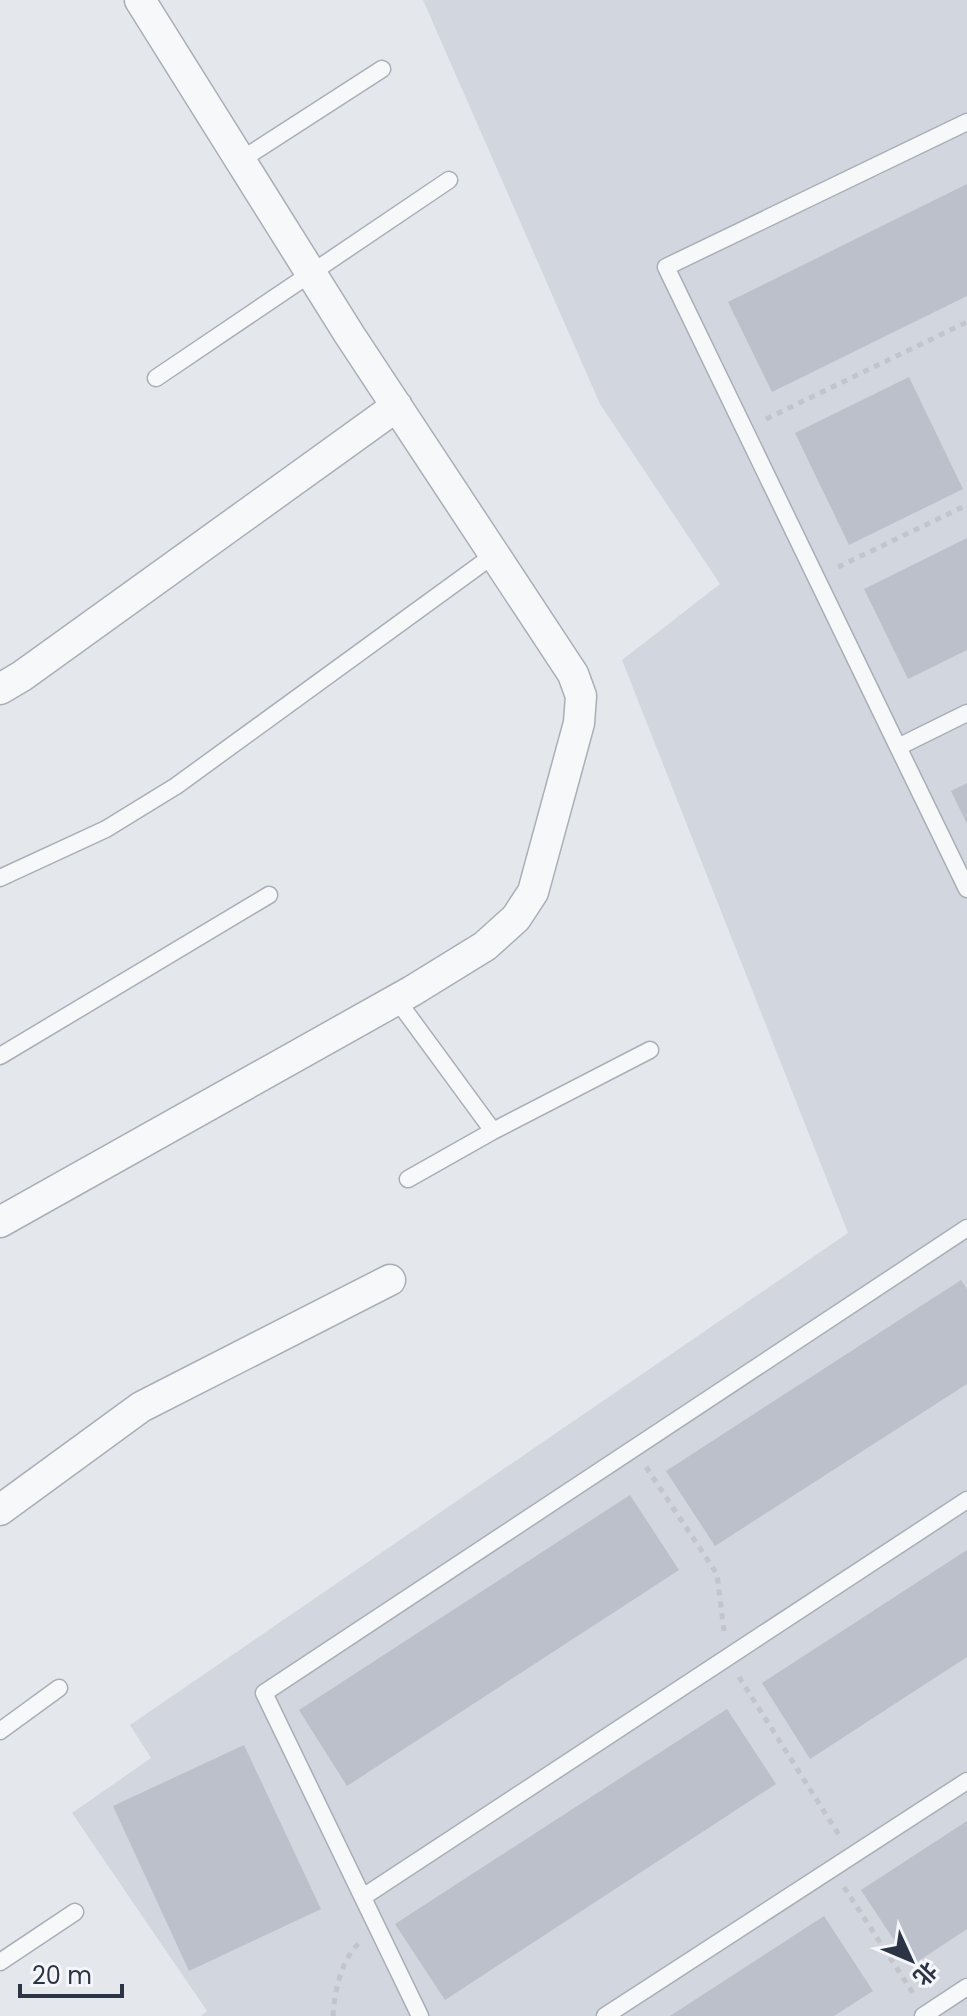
<svg xmlns="http://www.w3.org/2000/svg" width="967" height="2016" font-family="Poppins,'Noto Sans SC',sans-serif">
	<rect width="100%" height="100%" fill="#e4e7ec"/>
	<path fill="#d2d6de" d="M423,0H967V2016H201L207,2011L72,1813L151,1758L130,1725L848,1233L622,660L720,584L600,404Z"/>
	<path fill="#bbc0ca" d="M967,184V296L772,392L728,302Z
		M909,377L963,489L849,545L795,433Z
		M967,538V650L908,679L864,589Z
		M967,783V824L951,791Z
		M961,1280L967,1289V1384L715,1546L666,1471Z
		M630,1495L679,1570L347,1786L299,1710Z
		M967,1550V1657L810,1759L762,1683Z
		M727,1709L776,1784L445,2000L395,1924Z
		M244,1745L321,1909L189,1971L113,1806Z
		M967,1821V1929L911,1966L861,1890Z
		M824,1916L873,1991L834,2016H670Z"/>
	<g fill="none" stroke-linecap="round" stroke-linejoin="round">
		<g stroke="#a9aeb7" stroke-width="19">
			<path id="service" d="M967,122L666,267L898,747L967,713
				M241,160L382,69
				M156,378L449,180
				M898,747L967,889
				M0,878L106,829L176,786L495,554
				M397,1000L493,1131L650,1050
				M0,1056L269,895
				M408,1179L493,1131
				M0,1731L59,1688
				M363,1897L967,1500
				M0,1962L75,1912
				M420,2016L264,1693L967,1228
				M605,2016L967,1781
				M923,2016L967,1987"/>
		</g>
		<g stroke="#a9aeb7" stroke-width="33">
			<path id="minor" d="M0,689L22,676L397,406
				M0,1222L412,991L485,946L516,918L533,892L579,723L581,696L573,674L349,334L140,0
				M0,1510L141,1407L390,1280"/>
		</g>
		<path stroke="#c2c5cb" stroke-width="5" stroke-dasharray="6 6" stroke-linecap="butt" d="M766,419L967,322
			M838,567L967,505
			M646,1467L717,1574L724,1631
			M739,1677L839,1835
			M844,1887L913,1993
			M333,2016C335,1991 340,1962 359,1943"/>
		<use href="#service" stroke="#f7f8fa" stroke-width="16"/>
		<use href="#minor" stroke="#f7f8fa" stroke-width="30"/>
	</g>
	<g transform="translate(911 1960) rotate(134)" stroke="#f4f6f9" stroke-width="6" paint-order="stroke">
	<path d="M0-6L14 30L0 20L-14 30Z" fill="#2b3445"/>
	<text y="-12" font-size="22" font-weight="bold" text-anchor="middle" fill="#2b3445">北</text>
	</g>
	<path d="M20 1984v12h102v-12" fill="none" stroke="#2b3445" stroke-width="4"/>
	<text x="32" y="1984" font-size="24" fill="#2b3445" stroke="#f4f6f9" stroke-width="6" paint-order="stroke">20 m</text>
</svg>
